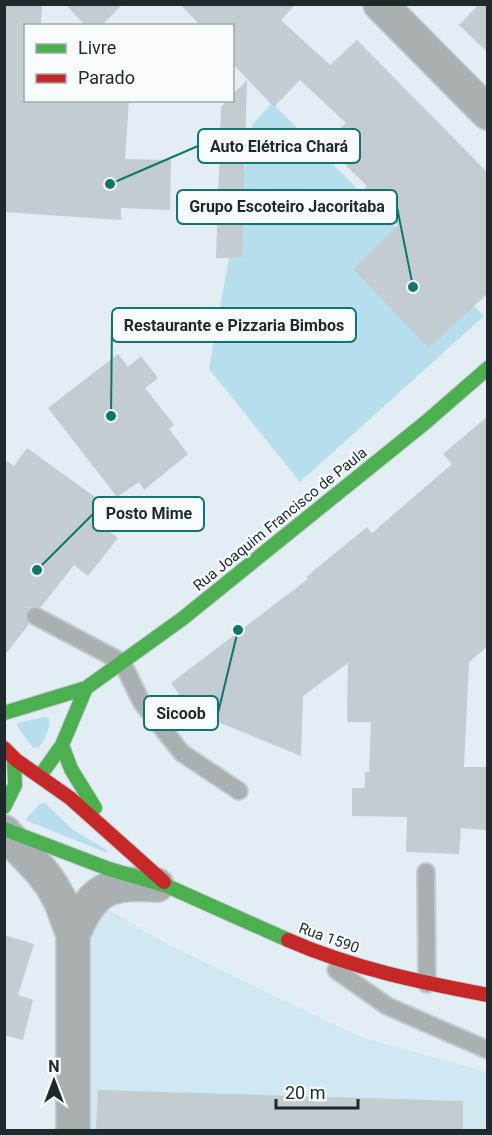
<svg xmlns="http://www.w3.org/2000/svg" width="492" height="1135" font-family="Roboto,sans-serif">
	<rect width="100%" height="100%" fill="#e2eef4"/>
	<path fill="#d0e8f2" d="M106,908L169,945L360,1037L487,1072V1130H78L79,942Z"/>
	<path fill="#b7deed" d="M272,103L484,316L300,482L209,369L253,124Z
		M43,717L49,718C51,727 45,740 39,747L33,748L18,727L17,723Z
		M45,803L73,830L107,850V853L25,820L40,804Z"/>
	<path fill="#c2ccd1" d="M4,4H42L41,26H26V100H129L125,159L171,160L170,210L121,208V220L4,212Z
		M65,4H123L101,26H86Z
		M180,4H296L281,20L330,65L357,40L488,173V293L429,348L353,269L398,225L374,201L365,188L367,186L324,144L346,123L300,80L274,107L232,63V26L200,25Z
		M479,4H488V53L459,25Z
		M247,80L242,258H216L221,107L227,100H232V95Z
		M118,354L128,367L141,356L158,378L145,388L174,425L169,429L188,454L144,490L139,482L117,497L48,408Z
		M488,416V646L469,662L464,767H488V830L461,828L459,854L406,852L407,817L352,816V788H365V772H369L371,722H347L348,663L303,696L301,756L191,711L171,683L308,579L306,577L367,527L372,533L452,464L443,454Z
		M27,448L106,505L93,514L105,522L103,527L118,538L88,576L74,565L41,607L35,606L29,607L25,616L29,624L4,656V459L14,466Z
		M4,935L34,944L18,995L33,1000L23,1040L4,1035Z
		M98,1090L463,1101V1131H96Z"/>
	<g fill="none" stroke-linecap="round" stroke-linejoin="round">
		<g stroke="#c1cace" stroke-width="20">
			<path id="lane" d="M35,616L122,662L142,703L182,753L239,791
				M426,872L427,984
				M336,970L387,1006L488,1050"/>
		</g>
		<g stroke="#c1cace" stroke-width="36">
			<path id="street" d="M380,4L488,113
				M4,832L42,872L52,886L61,902L73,935V1130
				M73,935C92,889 108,881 157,885"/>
		</g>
		<g stroke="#c1cace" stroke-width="16">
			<path id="fast" d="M4,713L86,688L182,619L426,422L488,368
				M62,745L71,769L95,808
				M45,769L62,745L86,688
				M4,807L15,785L14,761
				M4,829L109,869L167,886L288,940"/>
		</g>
		<g stroke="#c1cace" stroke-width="16">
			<path id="jam" d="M4,748L16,760L70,798L164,882
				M288,940C352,968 419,982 488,995"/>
		</g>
		<use href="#lane" stroke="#aaafb2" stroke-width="16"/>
		<use href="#street" stroke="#aaafb2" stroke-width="33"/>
		<use href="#fast" stroke="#4caf50" stroke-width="14"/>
		<use href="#jam" stroke="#c62828" stroke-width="14"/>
	</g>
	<g text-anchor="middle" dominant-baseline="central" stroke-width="4.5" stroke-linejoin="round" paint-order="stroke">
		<g font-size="15" fill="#1f282b" stroke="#f7fbfd">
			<text transform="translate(280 519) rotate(-39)">Rua Joaquim Francisco de Paula</text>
			<text transform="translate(329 938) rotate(20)">Rua 1590</text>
		</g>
	</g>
	<path fill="none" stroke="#0f766e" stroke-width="2" d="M110 184L198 146M413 287L397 207M111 416L112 325M37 570L93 514M238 630L218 713"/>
	<g fill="#0f766e" stroke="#f7fbfd" stroke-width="2">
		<circle cx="110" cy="184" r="6"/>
		<circle cx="413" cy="287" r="6"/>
		<circle cx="111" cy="416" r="6"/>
		<circle cx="37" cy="570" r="6"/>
		<circle cx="238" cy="630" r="6"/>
	</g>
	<g fill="#f7fbfd" stroke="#0f766e" stroke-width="2">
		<rect x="198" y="129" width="162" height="34" rx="6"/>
		<rect x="177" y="190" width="220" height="34" rx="6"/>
		<rect x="112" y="308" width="244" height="34" rx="6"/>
		<rect x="93" y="497" width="111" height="34" rx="6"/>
		<rect x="144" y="696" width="74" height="34" rx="6"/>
	</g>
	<g font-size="16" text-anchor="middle" font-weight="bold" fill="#1f282b">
		<text x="279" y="152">Auto Elétrica Chará</text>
		<text x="287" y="212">Grupo Escoteiro Jacoritaba</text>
		<text x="234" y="331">Restaurante e Pizzaria Bimbos</text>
		<text x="149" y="519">Posto Mime</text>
		<text x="181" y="719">Sicoob</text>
	</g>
	<rect width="492" height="1135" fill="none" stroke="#1f282b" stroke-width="12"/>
	<rect x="24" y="24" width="210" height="78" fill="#f7fbfd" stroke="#a1a7a9" stroke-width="1.5"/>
	<rect x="36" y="44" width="30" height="9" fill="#4caf50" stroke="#a1a7a9" stroke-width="1.5"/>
	<text x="78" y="54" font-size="18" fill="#1f282b">Livre</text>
	<rect x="36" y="74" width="30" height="9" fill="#c62828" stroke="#a1a7a9" stroke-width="1.5"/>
	<text x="78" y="84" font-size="18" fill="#1f282b">Parado</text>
	<g transform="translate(54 1081)" stroke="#f7fbfd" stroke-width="4.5" paint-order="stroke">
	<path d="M0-4.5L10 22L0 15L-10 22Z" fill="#1f282b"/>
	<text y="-9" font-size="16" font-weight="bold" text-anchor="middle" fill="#1f282b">N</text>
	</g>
	<path d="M276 1099v9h82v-9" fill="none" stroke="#1f282b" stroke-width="3"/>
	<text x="285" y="1099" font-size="18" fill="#1f282b" stroke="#f7fbfd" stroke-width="4.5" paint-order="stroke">20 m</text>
</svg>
